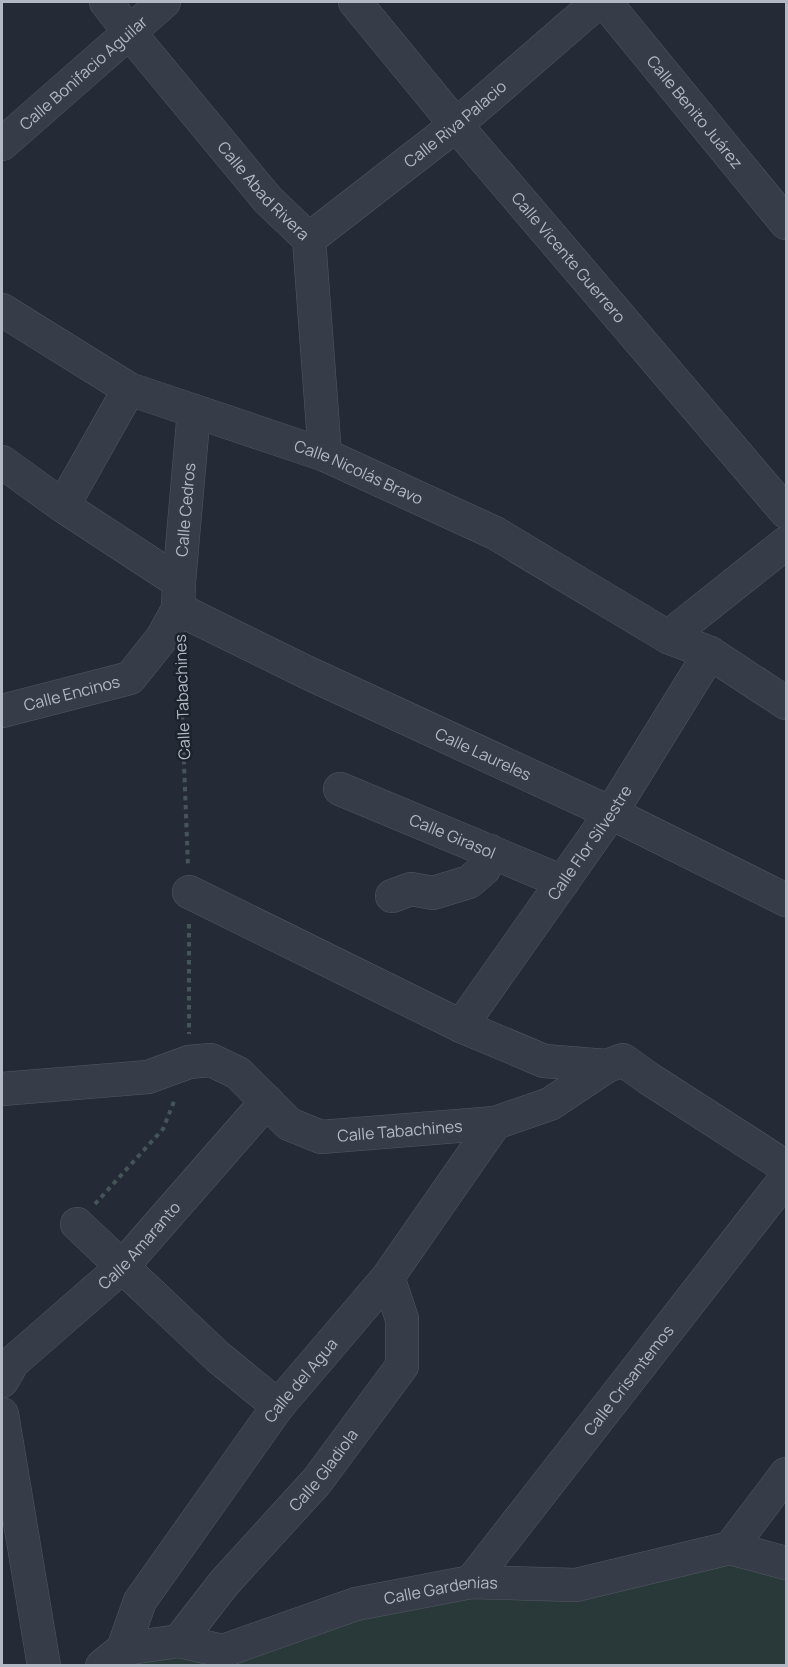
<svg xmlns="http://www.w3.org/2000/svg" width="788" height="1667" font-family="Manrope,sans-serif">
	<rect width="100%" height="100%" fill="#242b37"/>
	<path fill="#29393a" d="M730,1548L786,1563V1665L102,1666L223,1651L356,1604L576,1585Z"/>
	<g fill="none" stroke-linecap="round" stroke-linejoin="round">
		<g stroke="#525862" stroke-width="34">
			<g id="minor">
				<path id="s1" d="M106,2L129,32L268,200L309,239L325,455"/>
				<path id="s2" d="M355,2L456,125L786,512"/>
				<path id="s3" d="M605,2L786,223"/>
				<path id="s4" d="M2,144L164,2"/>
				<path id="s5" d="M309,239L456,125L598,2"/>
				<path id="s6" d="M2,310L129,389L325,455L495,533L668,637L710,653L786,703"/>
				<path d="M2,462L63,506L179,582"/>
				<path d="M63,506L129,389"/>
				<path id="s7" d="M178,609L306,672L611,813L786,900"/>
				<path d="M668,637L786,543"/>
				<path id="s8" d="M2,711L130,678L162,638L178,609L179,582L194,411"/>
				<path id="s9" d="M340,789L563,882"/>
				<path d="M189,892L461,1026L544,1061L607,1066L623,1060L648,1078L786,1167"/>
				<path d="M392,896L411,889L433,893L469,882L484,869L490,851"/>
				<path id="s10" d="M461,1026L611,813L710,653"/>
				<path id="s11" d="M2,1089L148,1077L189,1062L211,1060L238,1073L289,1124L321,1137L495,1123L550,1104L607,1066"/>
				<path d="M77,1224L218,1357L278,1406"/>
				<path id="s12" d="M2,1381L13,1362L121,1268L267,1101"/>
				<path d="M2,1414L44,1666"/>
				<path d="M730,1548L786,1474"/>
				<path id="s13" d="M471,1582L786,1178"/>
				<path id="s14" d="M179,1641L224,1583L317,1481L402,1366V1319L388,1277"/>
				<path id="s15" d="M123,1649L140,1601L278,1406L388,1277L495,1123"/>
				<path id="s16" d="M102,1666L123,1649L179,1641L223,1651L356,1604L471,1582L576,1585L730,1548L786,1563"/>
			</g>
		</g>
		<path stroke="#455457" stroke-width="4" stroke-dasharray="4.5 4.5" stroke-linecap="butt" d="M180,661L188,866
			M189,924V1034
			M95,1204L163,1129L175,1099"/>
		<use href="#minor" stroke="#373d48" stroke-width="33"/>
	</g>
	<g text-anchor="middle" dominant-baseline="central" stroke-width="5" stroke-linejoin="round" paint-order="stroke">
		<g font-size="16" fill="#b2b8c4" stroke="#1c232c">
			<text stroke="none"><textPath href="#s4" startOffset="108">Calle Bonifacio Aguilar</textPath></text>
			<text stroke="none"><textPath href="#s3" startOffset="142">Calle Benito Juárez</textPath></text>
			<text stroke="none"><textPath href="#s5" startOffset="186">Calle Riva Palacio</textPath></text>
			<text stroke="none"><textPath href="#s1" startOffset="246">Calle Abad Rivera</textPath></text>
			<text stroke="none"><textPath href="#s2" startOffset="333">Calle Vicente Guerrero</textPath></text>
			<text stroke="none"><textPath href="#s6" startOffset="394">Calle Nicolás Bravo</textPath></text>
			<text stroke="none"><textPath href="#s8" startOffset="316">Calle Cedros</textPath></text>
			<text stroke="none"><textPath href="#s8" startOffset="72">Calle Encinos</textPath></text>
			<text transform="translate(182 697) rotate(-92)">Calle Tabachines</text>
			<text stroke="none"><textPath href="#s7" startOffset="338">Calle Laureles</textPath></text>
			<text stroke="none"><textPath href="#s9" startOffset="122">Calle Girasol</textPath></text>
			<text stroke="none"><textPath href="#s10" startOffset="224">Calle Flor Silvestre</textPath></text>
			<text stroke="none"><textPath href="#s11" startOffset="428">Calle Tabachines</textPath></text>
			<text stroke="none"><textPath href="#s12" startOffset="194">Calle Amaranto</textPath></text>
			<text stroke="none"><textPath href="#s13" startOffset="256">Calle Crisantemos</textPath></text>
			<text stroke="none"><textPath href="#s15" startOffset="324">Calle del Agua</textPath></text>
			<text stroke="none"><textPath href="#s14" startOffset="224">Calle Gladiola</textPath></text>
			<text stroke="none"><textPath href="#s16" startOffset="356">Calle Gardenias</textPath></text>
		</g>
	</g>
	<rect width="788" height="1667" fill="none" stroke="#b2b8c4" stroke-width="6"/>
</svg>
